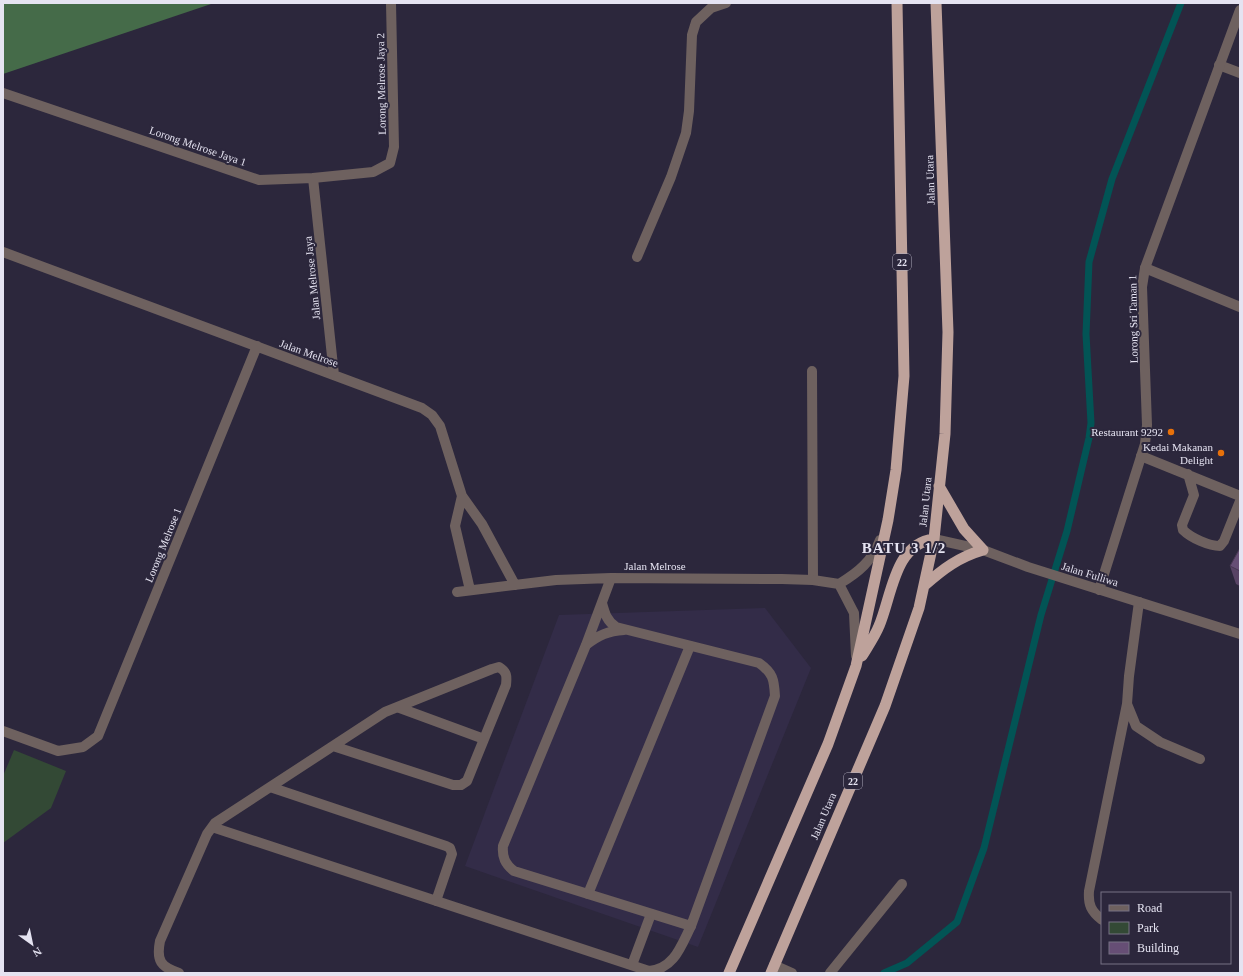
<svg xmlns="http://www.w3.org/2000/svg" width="1243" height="976" font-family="Georgia,serif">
	<rect width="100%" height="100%" fill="#2c273c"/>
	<path fill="#332c48" d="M765,608L811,668L698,947L465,866L559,615Z"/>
	<path fill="#334935" d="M14,750L66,771L51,808L3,843V776Z"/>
	<path fill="#456b49" d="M3,3H214L3,74Z"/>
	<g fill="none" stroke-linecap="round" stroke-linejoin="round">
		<path stroke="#025455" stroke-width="7" d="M884,973L907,963L957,922L984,848L1041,615L1067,531L1089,438L1091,423L1086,334L1089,262L1112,179L1181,3"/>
		<path stroke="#6e615f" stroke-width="10" d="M1219,65L1240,73
			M637,257L671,177L686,133L689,111L692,35L696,22L711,8L726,3
			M1145,268L1240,307
			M812,371L813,580
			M1141,456L1240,496
			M1188,474L1194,495L1182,525L1183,530C1191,538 1209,546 1220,546L1224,541L1240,501
			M1127,704L1136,726L1160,742L1200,759
			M397,707L484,739
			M270,787L446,846L450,848L452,854L436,901
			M212,827L649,971C674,969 681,946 691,926
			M588,894L690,646
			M1102,920C1091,911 1088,905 1089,891L1127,704L1129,676L1139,602
			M632,965L651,914
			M774,965L792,973
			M179,973C161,967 156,961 160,941L207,834L215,823L385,712L492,669L499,667C507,672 507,676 506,685L467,781L461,785H453L333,746
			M830,973L902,884"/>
		<path stroke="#6e615f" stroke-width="10" d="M3,93L259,180L313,178L373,172L390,163L394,147L391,3
			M313,178L334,375
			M3,252L422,408L432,415L440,426L462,496L455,526L470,590
			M462,496L482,524L515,585
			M934,539L983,550L1028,567L1240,634
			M839,584L854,613L856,656
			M839,584C859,572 872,561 880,540
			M1099,590L1145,444L1147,425L1142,287L1145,268L1240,10
			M457,592L556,580L611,578L782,579L813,580L839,584
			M602,603C605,614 607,621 616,627L759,663C773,673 774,679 775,696L691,926L514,871C505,864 502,857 503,846L586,645L611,578
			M586,645C599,635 608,631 624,630
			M3,731L58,751L83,747L98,736L257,346"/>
		<path stroke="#bea29b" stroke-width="11" d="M925,585C943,569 959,557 983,550L964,529L939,486
			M862,656C868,646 875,636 879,626C892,596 894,544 934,539
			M729,973L828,744L856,666L888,520L896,470L904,376L897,3
			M771,973L885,706L919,608L934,539L945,434L948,332L936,3"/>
	</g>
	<path fill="#584365" d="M1240,548V586L1236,584L1230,566Z"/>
	<path fill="#664e75" stroke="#473752" d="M1240,548V571L1230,566Z"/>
	<g fill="#e8710a" stroke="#2c273c" stroke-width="1.5">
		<circle cx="1171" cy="432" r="4"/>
		<circle cx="1221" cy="453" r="4"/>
	</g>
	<g text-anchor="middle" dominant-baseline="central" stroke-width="4" stroke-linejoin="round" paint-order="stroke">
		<g fill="#2c273c" stroke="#aeabbb" stroke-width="1">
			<rect x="893" y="254" width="18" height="16" rx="3"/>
			<rect x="844" y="773" width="18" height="16" rx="3"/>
		</g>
		<g font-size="10" font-weight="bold" fill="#e5e3f1">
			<text x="902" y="262">22</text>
			<text x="853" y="781">22</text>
		</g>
		<g font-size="11" fill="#e5e3f1" stroke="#2c273c">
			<text transform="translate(381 84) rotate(-91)">Lorong Melrose Jaya 2</text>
			<text transform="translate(198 146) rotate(19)">Lorong Melrose Jaya 1</text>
			<text transform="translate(930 180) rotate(-92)">Jalan Utara</text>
			<text transform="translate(312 278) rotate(-96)">Jalan Melrose Jaya</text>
			<text transform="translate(1133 319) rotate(-91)">Lorong Sri Taman 1</text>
			<text transform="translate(309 353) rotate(20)">Jalan Melrose</text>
			<text transform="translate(925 502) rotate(-84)">Jalan Utara</text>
			<text transform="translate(163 545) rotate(-68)">Lorong Melrose 1</text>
			<text x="655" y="566">Jalan Melrose</text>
			<text transform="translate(1090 574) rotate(17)">Jalan Fulliwa</text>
			<text transform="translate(823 816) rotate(-67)">Jalan Utara</text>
		</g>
		<g font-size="11" fill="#e5e3f1" stroke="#2c273c" text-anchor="end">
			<text x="1163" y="432">Restaurant 9292</text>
			<text x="1213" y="447">Kedai Makanan<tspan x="1213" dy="13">Delight</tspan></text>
		</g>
		<g font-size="15" font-weight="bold" letter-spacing="1" fill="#e5e3f1" stroke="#2c273c">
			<text x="904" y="548">BATU 3 1/2</text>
		</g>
	</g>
	<rect width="1243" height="976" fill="none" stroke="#e5e3f1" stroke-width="8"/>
	<rect x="1101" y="892" width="130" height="72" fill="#2c273c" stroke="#767284"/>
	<rect x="1109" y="905" width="20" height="6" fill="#6e615f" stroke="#767284"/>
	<text x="1137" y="912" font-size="12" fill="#e5e3f1">Road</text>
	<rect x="1109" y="922" width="20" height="12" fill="#334935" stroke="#767284"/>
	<text x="1137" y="932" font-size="12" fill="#e5e3f1">Park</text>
	<rect x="1109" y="942" width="20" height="12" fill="#664e75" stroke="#767284"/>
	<text x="1137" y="952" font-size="12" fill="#e5e3f1">Building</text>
	<g transform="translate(32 944) rotate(147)" stroke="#2c273c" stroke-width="3" paint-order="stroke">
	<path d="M0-3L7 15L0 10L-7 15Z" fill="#e5e3f1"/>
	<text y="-6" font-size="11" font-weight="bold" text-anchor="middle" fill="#e5e3f1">N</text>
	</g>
</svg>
